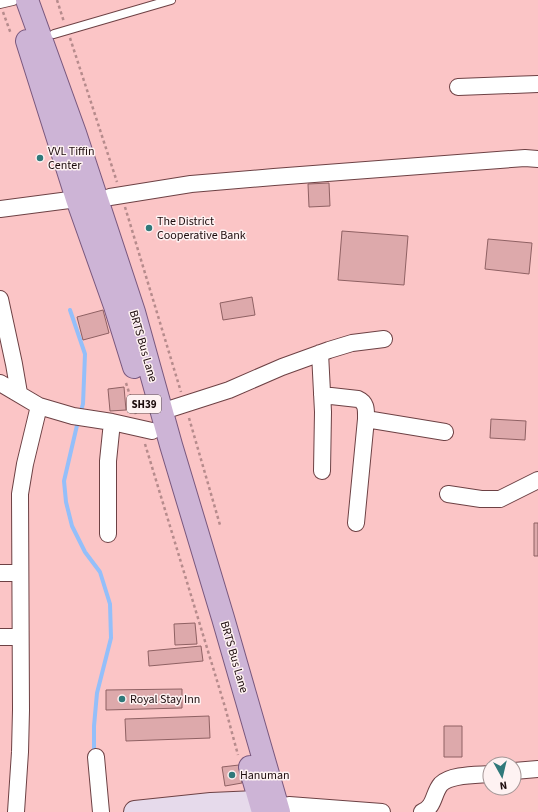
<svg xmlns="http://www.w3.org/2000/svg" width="538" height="812" font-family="'Source Sans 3',sans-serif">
	<rect width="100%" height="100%" fill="#fbc5c6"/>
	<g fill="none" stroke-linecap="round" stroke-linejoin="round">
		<path stroke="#94bffa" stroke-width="4" d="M70,310L85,354L83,404L80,414
			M78,421L64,481L66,502L72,526L85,552L100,572L110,604L111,638L97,693L94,726V754"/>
	</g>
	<path fill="#dda9ab" stroke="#8f6163" d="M329,183L330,206L309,207L308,184Z
		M342,231L408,236L404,285L338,280Z
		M488,239L532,243L529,274L485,269Z
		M252,297L255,315L223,320L220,303Z
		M103,310L109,333L83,340L77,317Z
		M124,387L126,410L110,411L108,389Z
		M491,419L526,421L525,440L490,438Z
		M534,523H538V556H534Z
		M195,623L197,644L175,645L174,624Z
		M201,646L203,661L149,666L148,651Z
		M182,689V708L106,710V690Z
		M209,716L210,738L126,741L125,719Z
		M444,726H462V757H444Z
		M239,765L242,783L225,786L222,767Z"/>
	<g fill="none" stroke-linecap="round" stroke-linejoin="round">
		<g stroke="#6d4144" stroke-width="10">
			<path id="lane" d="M0,4L13,1
				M54,34L171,0"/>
		</g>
		<g stroke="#6d4144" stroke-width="18">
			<path id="street" d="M458,87L538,84
				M110,197L191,184L274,177L525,158L538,159
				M0,209L77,199
				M0,299L14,364L19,393
				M320,353L323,412L322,471
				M0,383L39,406L73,416L112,422L152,431
				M322,395L358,399C367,403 366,410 366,419L356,523
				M173,408L229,390L282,367L329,350L352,343L384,339
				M366,419L445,432
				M448,494L481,499H500L538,480
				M108,534V461L112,422
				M0,573H20
				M0,637H20
				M96,757L101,812
				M514,771L538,769
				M289,805L382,812
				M16,812L20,752L21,710L20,494L25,464L39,406
				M422,812C435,807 433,793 441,784C451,774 477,775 490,774"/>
		</g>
		<g stroke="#6d4144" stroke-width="24">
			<path id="secondary" d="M135,812L211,804L259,802"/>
		</g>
		<g stroke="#79587e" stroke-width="24">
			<path id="primary" d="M27,0L75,133L134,312L171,445L223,618L279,812
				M27,41L77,199L115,306L134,367
				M250,767L263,812"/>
		</g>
		<path stroke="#b68b8c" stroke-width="2.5" stroke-dasharray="3 3" stroke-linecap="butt" d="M57,0L64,22
			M3,12L11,34
			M70,38L117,182
			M125,207L181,392
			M126,383L136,414
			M189,418L220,525
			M145,444L225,707L238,755"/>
		<use href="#lane" stroke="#fff" stroke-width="8"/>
		<use href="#street" stroke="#fff" stroke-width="16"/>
		<use href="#secondary" stroke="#e6daeb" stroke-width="22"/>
		<use href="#primary" stroke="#cdb4d6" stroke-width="22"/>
	</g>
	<g fill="#30797a" stroke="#fef2f2" stroke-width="1.5">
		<circle cx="40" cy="158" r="4"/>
		<circle cx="149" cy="228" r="4"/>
		<circle cx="122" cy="699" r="4"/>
		<circle cx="232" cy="775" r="4"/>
	</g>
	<g text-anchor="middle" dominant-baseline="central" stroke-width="3" stroke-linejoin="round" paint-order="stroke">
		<rect fill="#fef2f2" stroke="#605051" stroke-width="1" x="127" y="395" width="34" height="18" rx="3"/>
		<g font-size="11" font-weight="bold" fill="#1c0b0c">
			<text x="144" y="404">SH39</text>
		</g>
		<g font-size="12" fill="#1c0b0c" stroke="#fef2f2" text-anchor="start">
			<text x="48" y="151">VVL Tiffin<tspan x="48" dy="14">Center</tspan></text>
			<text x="157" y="221">The District<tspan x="157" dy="14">Cooperative Bank</tspan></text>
			<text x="130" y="699">Royal Stay Inn</text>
			<text x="240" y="775">Hanuman</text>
		</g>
		<g font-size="12" fill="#1c0b0c" stroke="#fef2f2">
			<text transform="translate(143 346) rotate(74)">BRTS Bus Lane</text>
			<text transform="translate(234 657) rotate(74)">BRTS Bus Lane</text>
		</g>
	</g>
	<g transform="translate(502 776) rotate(172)"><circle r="19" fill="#fef2f2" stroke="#a49696"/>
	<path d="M0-3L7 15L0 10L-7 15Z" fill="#30797a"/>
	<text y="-6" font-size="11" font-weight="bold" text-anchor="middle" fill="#1c0b0c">N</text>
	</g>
</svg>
